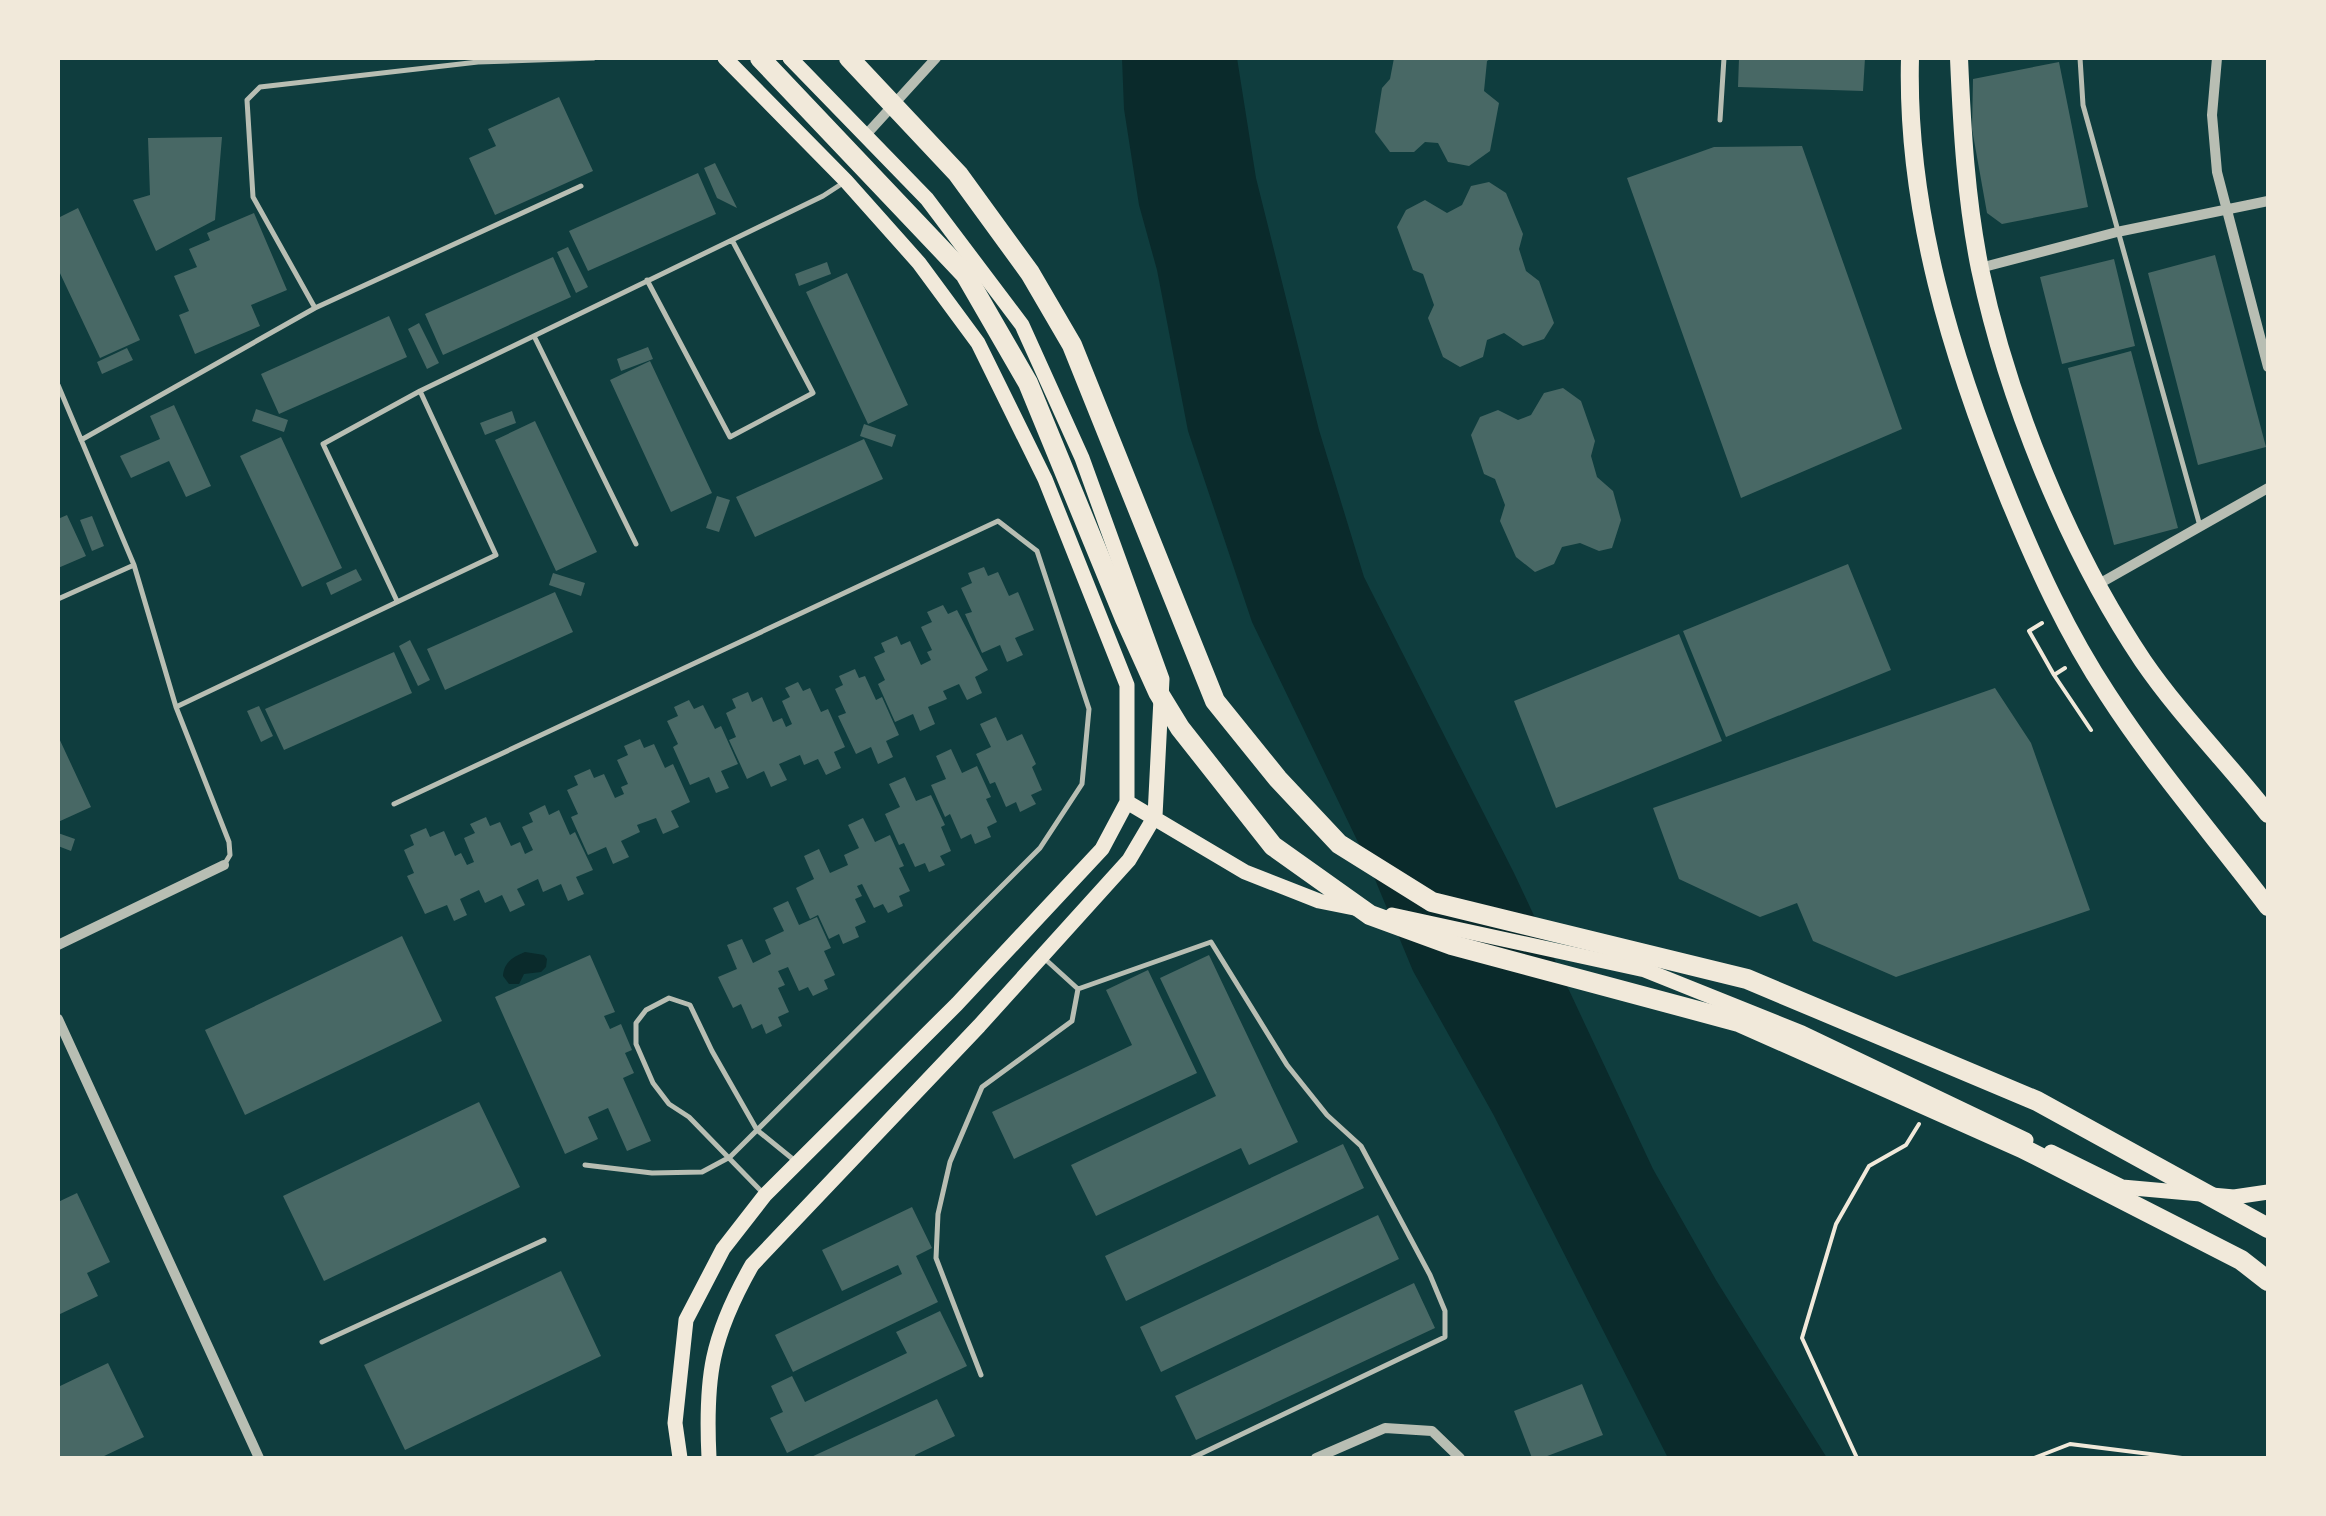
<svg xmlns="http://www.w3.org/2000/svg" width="2326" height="1516" font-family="Inter,sans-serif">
	<rect width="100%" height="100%" fill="#0f3d3e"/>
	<path fill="#0a2a2b" d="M1122,58H1237L1256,178L1319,430L1364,577L1514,873L1653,1169L1716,1280L1827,1458H1668L1493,1114L1413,971L1369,865L1252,622L1188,431L1157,270L1139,205L1124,109Z
		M525,952L544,955L547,959L546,967L541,972L524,974L519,984H509L503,976C504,962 513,957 525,952Z"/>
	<path fill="#486865" d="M1394,58H1492L1487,61L1484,91L1499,103L1490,151L1469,166L1448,162L1438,143L1425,142L1414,152H1390L1375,132L1382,88L1390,79Z
		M1739,58H1865L1863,91L1738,87Z
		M2059,62L2088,207L2002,224L1987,213L1972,129L1973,79Z
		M559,97L593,171L495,215L469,158L496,146L488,129Z
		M222,137L215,220L156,251L133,200L150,195L148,138Z
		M1802,146L1902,429L1741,498L1627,178L1714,147Z
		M715,163L737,208L717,198L704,168Z
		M698,173L716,214L588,271L569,231Z
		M1489,182L1506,193L1523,234L1519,249L1526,271L1539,281L1554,323L1544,339L1523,346L1504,333L1487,340L1483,357L1460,367L1443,357L1428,318L1434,305L1423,274L1413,270L1397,227L1406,210L1425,200L1447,213L1462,205L1471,186Z
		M78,208L140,340L100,358L58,269V218Z
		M254,213L287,290L251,305L260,326L195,354L179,315L189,311L174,276L197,267L189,249L210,240L207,233Z
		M568,247L588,287L576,293L557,252Z
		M2215,255L2266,447L2198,465L2148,273Z
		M553,257L571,297L443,355L425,314Z
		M2114,259L2135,346L2062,364L2040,277Z
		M827,262L831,274L799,286L795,274Z
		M847,273L908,405L868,424L806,292Z
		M389,316L407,357L279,414L261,374Z
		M419,323L439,363L427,369L408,329Z
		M648,347L653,359L621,371L617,359Z
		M127,348L133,360L102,374L97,362Z
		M2131,351L2178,528L2114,545L2068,368Z
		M650,361L712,493L671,512L610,380Z
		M1563,388L1581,401L1595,441L1591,456L1597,477L1613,491L1621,520L1612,548L1599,551L1580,543L1562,547L1554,564L1535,572L1516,557L1500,521L1505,505L1495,479L1484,474L1471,435L1480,417L1498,410L1518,420L1531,415L1544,393Z
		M174,405L211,486L186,497L169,461L131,478L120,456L160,439L150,416Z
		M256,409L288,420L284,432L252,421Z
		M512,411L516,423L485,435L480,423Z
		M535,421L597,552L556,571L495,440Z
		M864,424L896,435L892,447L860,436Z
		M281,437L342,568L302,587L240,456Z
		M864,439L883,479L755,537L736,497Z
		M717,496L730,500L719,532L706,528Z
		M67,515L86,556L58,568V519Z
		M92,516L104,546L92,551L80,520Z
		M1848,564L1891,670L1726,737L1683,631Z
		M984,567L988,576L998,572L1009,596L1018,592L1034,630L1015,638L1023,655L1007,662L1000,645L982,653L965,614L972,612L961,588L972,583L968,573Z
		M356,569L362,580L331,595L326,583Z
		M553,573L585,583L581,596L549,585Z
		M555,592L573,632L445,690L427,649Z
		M943,605L948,614L957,610L988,670L975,677L982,693L967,700L959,684L943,691L947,699L928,707L935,724L920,731L913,714L895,722L878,684L885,680L874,657L885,652L881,643L897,636L901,645L910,641L921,665L931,660L927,652L932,650L921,627L932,622L927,612Z
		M1679,634L1722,741L1556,808L1514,701Z
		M410,640L430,680L418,686L399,646Z
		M394,652L412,693L284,750L265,709Z
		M855,669L859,678L865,676L876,700L882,697L899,735L886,741L893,757L878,764L871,747L856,754L838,716L846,713L835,689L843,685L839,676Z
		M798,682L803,691L810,688L821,712L828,709L845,747L834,752L841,768L826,775L818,759L804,765L800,755L779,764L787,780L771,787L764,771L747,779L729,740L736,737L726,713L736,708L732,699L748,692L752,702L762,697L773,722L782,718L786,727L792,724L782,701L790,697L785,688Z
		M1995,688L2031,743L2090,910L1896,977L1813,941L1797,903L1760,917L1679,879L1653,808Z
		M689,700L694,709L703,705L715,729L721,726L738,764L721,771L729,788L716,793L709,777L690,785L673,747L678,744L667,721L678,716L674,707Z
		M259,706L273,736L261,742L247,711Z
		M996,717L1007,741L1022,734L1036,764L1032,767L1042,790L1031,795L1036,804L1020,812L1016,802L1006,807L995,782L990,784L976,754L991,747L980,724Z
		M58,736L91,807L58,822Z
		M640,739L644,748L654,744L665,768L673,764L690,802L671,811L679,827L663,834L656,818L637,825L640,832L621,841L629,857L613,864L606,847L588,855L571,817L578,814L567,790L578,785L574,776L590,769L594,778L604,774L615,798L624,794L621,787L628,784L617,760L628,755L624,746Z
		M951,749L962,773L977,766L991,797L986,799L997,822L987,827L991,837L975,844L971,834L961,839L950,814L945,817L931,785L946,779L936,756Z
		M905,777L916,801L931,795L945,825L941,827L951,851L940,856L945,865L929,872L925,863L915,867L904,843L899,845L885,814L900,807L889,784Z
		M545,805L549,815L559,810L570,835L575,832L593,870L576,877L584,894L568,901L561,884L543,892L538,879L517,889L525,905L510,912L502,895L485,903L479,890L460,899L467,915L454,921L447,905L425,914L407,876L414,873L404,850L414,845L410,835L426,828L430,837L444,831L455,856L461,853L467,865L474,862L464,838L475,833L470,824L486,817L490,826L500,822L511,846L520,842L525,854L533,850L522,827L533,822L529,813Z
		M863,818L875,842L890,835L904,866L899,868L910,891L899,896L903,906L888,913L883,904L874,908L862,884L857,886L862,896L855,899L866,922L855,927L859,937L843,944L839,934L829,939L818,915L810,919L796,888L814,879L804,856L819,849L830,873L848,865L844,855L859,848L848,825Z
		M58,833L75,839L71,851L58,846Z
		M788,901L799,925L817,917L831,948L824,951L835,975L824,980L828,989L813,996L808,987L799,991L788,967L778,971L785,985L778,988L789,1012L778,1017L782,1026L766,1034L762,1024L752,1029L741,1004L733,1008L718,977L737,969L727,945L742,939L753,963L771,954L765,940L784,931L773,908Z
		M402,936L442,1021L245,1115L205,1030Z
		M590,955L615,1012L604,1016L610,1029L621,1024L632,1050L625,1053L634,1073L623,1078L651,1141L627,1151L608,1108L588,1117L598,1139L565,1154L495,997Z
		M1209,955L1298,1142L1249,1165L1241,1148L1096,1216L1071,1165L1216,1096L1160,978Z
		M1148,970L1197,1073L1014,1159L992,1112L1132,1045L1106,990Z
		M479,1102L520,1187L324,1281L283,1196Z
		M1343,1144L1364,1188L1126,1301L1105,1256Z
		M77,1193L110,1262L87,1273L98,1296L58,1315V1202Z
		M912,1207L932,1248L916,1256L938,1302L793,1372L775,1335L902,1274L898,1265L842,1291L822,1250Z
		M1378,1215L1399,1259L1161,1372L1140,1327Z
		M561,1271L601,1356L405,1450L364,1365Z
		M1414,1283L1435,1328L1196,1440L1175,1396Z
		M940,1311L967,1366L787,1453L770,1418L783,1412L771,1386L792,1376L805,1402L907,1353L896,1332Z
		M108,1363L144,1437L100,1458H58V1387Z
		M1582,1384L1603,1435L1542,1458H1532L1514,1411Z
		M937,1399L955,1436L915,1455L916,1458H809Z"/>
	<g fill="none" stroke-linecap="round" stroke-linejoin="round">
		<path stroke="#f1e9da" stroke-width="4" d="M2042,623L2029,631L2054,675L2091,730
			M2054,675L2065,668
			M1857,1458L1802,1338L1836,1224L1869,1166L1906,1145L1919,1124
			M2034,1458L2070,1444L2182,1458"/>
		<path stroke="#b8beb3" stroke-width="5" d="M2080,58L2083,105L2200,526
			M1720,120L1724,58
			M647,280L730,437L813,393L732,240
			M315,308L581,186
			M534,336L636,544
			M58,385L134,565L176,707L229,842L230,855L224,865
			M81,440L315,308L253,197L247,100L260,87L478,62L594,58
			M58,599L134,565
			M397,601L323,444L420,391L823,196L843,183
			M176,707L496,555L420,391
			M394,804L998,521L1037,551L1089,709L1082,784L1040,848L730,1157L702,1172L652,1173L585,1165
			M1045,959L1078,989L1211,942L1287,1065L1327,1115L1361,1146L1430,1275L1445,1311V1337L1192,1458
			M763,1193L689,1117L669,1104L653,1083L636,1044V1023L646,1010L669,998L690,1005L712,1051L757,1130L794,1160
			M322,1342L544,1240
			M981,1375L936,1258L938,1214L950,1162L982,1087L1072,1021L1078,989"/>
		<path stroke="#b8beb3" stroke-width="10" d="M2217,58L2212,115L2217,172L2268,367
			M864,137L936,58
			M1980,268L2117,232L2268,201
			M2097,585L2268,488
			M58,945L224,865
			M58,1019L259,1458
			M1316,1458L1385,1428L1432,1431L1460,1458"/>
		<path stroke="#f1e9da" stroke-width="15" d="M1127,802L1245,872L1319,901L1359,909
			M1392,915L1645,970L1802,1033L2026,1140
			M2051,1152L2122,1187L2234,1197L2268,1192
			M680,1458L675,1423L686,1320L723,1249L765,1195L957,1004L1102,849L1127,802V685L1045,479L978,343L919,263L846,181L725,58
			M709,1458C705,1377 711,1337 752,1265L979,1026L1129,860L1155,816L1162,679L1082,458L1022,325L927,199L790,58"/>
		<path stroke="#f1e9da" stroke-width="18" d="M1910,58C1906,210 1952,359 2009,499C2037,567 2067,633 2108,695C2156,769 2215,837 2268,907
			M1959,58C1962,128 1966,200 1980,269C2008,401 2068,549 2143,661C2180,715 2228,763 2268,814"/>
		<path stroke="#f1e9da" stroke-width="20" d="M760,58L965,274L1028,383L1125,619L1158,692L1180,728L1273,846L1370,915L1452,945L1739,1022L2022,1148L2241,1260L2268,1281
			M849,58L958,174L1030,273L1072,345L1215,701L1278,779L1339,844L1432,902L1747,979L2037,1101L2268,1228"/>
	</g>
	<rect width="2326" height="1516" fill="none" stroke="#f1e9da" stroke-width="120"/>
</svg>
